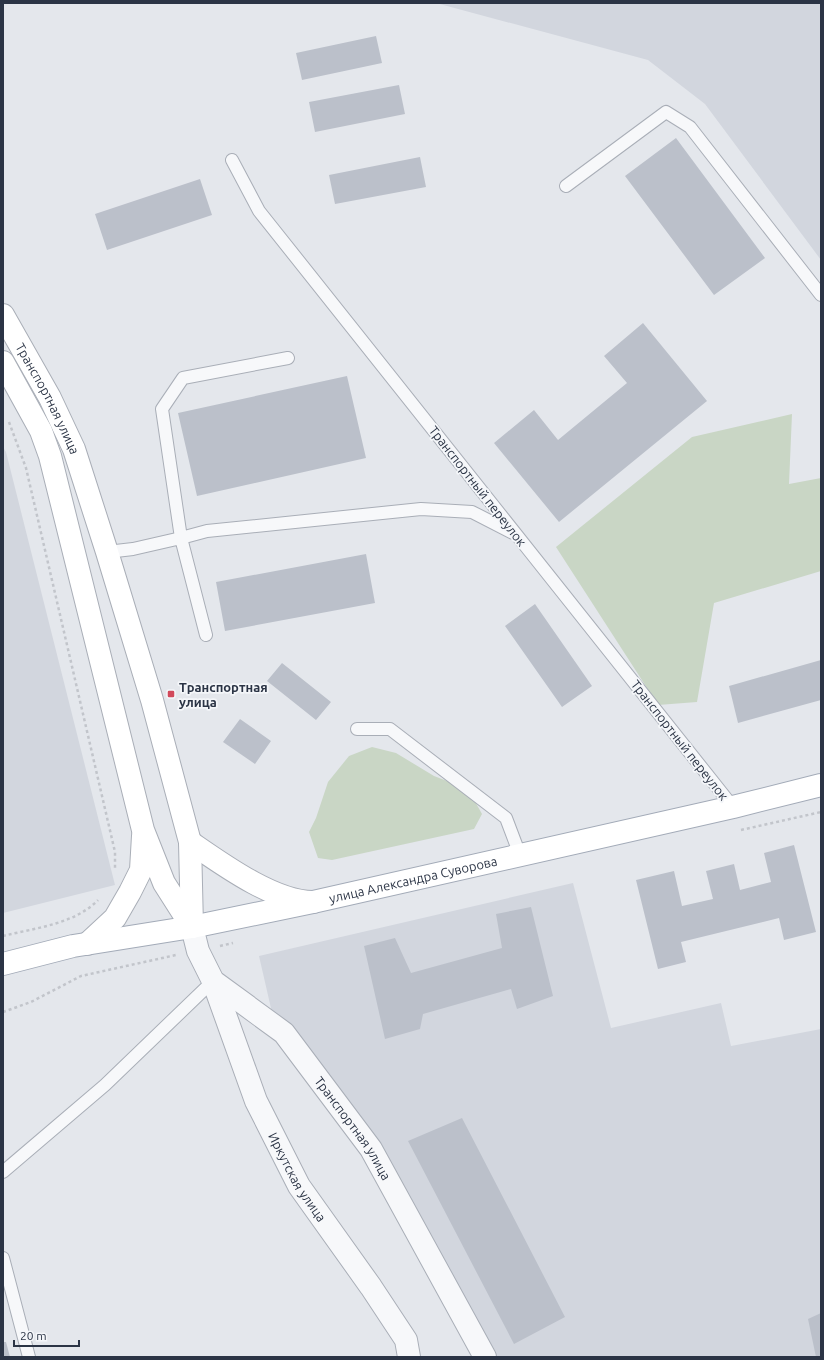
<svg xmlns="http://www.w3.org/2000/svg" width="824" height="1360" font-family="Ubuntu,sans-serif">
	<rect width="100%" height="100%" fill="#e4e7ec"/>
	<path fill="#d2d6de" d="M436,3H821V260L705,104L648,60Z
		M3,447L6,452L115,885L3,913Z
		M573,883L611,1028L721,1003L731,1046L821,1029V1357H476L385,1181L273,1017L259,956Z"/>
	<path fill="#c9d6c5" d="M792,414L789,484L821,478V571L714,603L697,702L658,705L556,547L692,437Z
		M372,747L396,753L434,776L468,789L482,814L474,829L332,860L318,858L309,832L316,818L328,782L349,756Z"/>
	<path fill="#bbc0ca" d="M376,36L382,63L302,80L296,53Z
		M399,85L405,114L315,132L309,102Z
		M676,138L765,258L714,295L625,176Z
		M420,157L426,187L335,204L329,175Z
		M200,179L212,215L107,250L95,214Z
		M643,323L707,401L559,522L494,443L534,410L558,440L627,383L604,356Z
		M347,376L366,458L197,496L178,413Z
		M366,554L375,603L225,631L216,582Z
		M535,604L592,686L562,707L505,626Z
		M821,660V700L738,723L729,686Z
		M282,663L331,702L316,720L267,681Z
		M240,719L271,741L255,764L223,742Z
		M794,845L816,932L784,940L779,918L681,942L686,962L658,969L636,880L674,871L682,906L713,899L706,871L734,864L740,890L771,882L764,853Z
		M531,907L553,996L517,1009L511,989L423,1014L420,1029L385,1039L364,946L395,938L411,973L502,948L496,914Z
		M462,1118L565,1317L514,1344L408,1141Z
		M821,1313V1357H816L808,1319Z
		M3,1342H6L10,1357H3Z"/>
	<g fill="none" stroke-linecap="round" stroke-linejoin="round">
		<g stroke="#a9aeb7" stroke-width="14">
			<path id="lane" d="M232,160L259,211L733,807
				M566,186L666,112L690,127L821,295
				M107,552L133,549L181,538L162,409L183,378L288,358
				M206,635L181,538L207,531L421,509L472,512L513,533
				M357,729H390L506,818L520,855
				M3,1172L105,1085L213,981
				M3,1258L29,1357"/>
		</g>
		<g stroke="#a9aeb7" stroke-width="24">
			<g id="street">
				<path id="s1" d="M192,927L198,951L213,981L284,1033L371,1149L485,1357"/>
				<path id="s2" d="M213,981L256,1101L299,1186L371,1287L406,1340L409,1357"/>
			</g>
		</g>
		<g stroke="#a9aeb7" stroke-width="24">
			<g id="secondary">
				<path id="s3" d="M3,315L50,398L74,449L107,552L152,700L190,842L192,927"/>
				<path d="M3,362L41,431L50,456L143,830L164,883L192,927"/>
				<path d="M190,842C222,864 274,902 313,902"/>
				<path d="M87,944L115,918L130,892L141,870L143,836"/>
			</g>
		</g>
		<g stroke="#a3abb8" stroke-width="24">
			<g id="primary">
				<path id="s4" d="M3,964L73,946L192,927L313,902L733,807L821,785"/>
			</g>
		</g>
		<path stroke="#c2c5cb" stroke-width="2.5" stroke-dasharray="3 3" stroke-linecap="butt" d="M9,422L26,468L115,852V870
			M741,830L821,812
			M3,936C35,928 75,924 98,900
			M220,946L233,943
			M3,1012L31,1002L81,976L176,955"/>
		<use href="#lane" stroke="#f7f8fa" stroke-width="12"/>
		<use href="#street" stroke="#f7f8fa" stroke-width="22"/>
		<use href="#secondary" stroke="#fff" stroke-width="22"/>
		<use href="#primary" stroke="#fff" stroke-width="22"/>
	</g>
	<rect fill="#d1495b" stroke="#f4f6f9" stroke-width="1.5" x="167" y="690" width="8" height="8" rx="2"/>
	<g text-anchor="middle" dominant-baseline="central" stroke-width="3.5" stroke-linejoin="round" paint-order="stroke">
		<g font-size="13" fill="#2b3445" stroke="#f4f6f9">
			<text stroke="none"><textPath href="#s3" startOffset="95">Транспортная улица</textPath></text>
			<text transform="translate(478 486) rotate(52)">Транспортный переулок</text>
			<text transform="translate(680 740) rotate(52)">Транспортный переулок</text>
			<text stroke="none"><textPath href="#s4" startOffset="419">улица Александра Суворова</textPath></text>
			<text stroke="none"><textPath href="#s1" startOffset="264">Транспортная улица</textPath></text>
			<text stroke="none"><textPath href="#s2" startOffset="214">Иркутская улица</textPath></text>
		</g>
		<g font-size="13" font-weight="bold" fill="#2b3445" stroke="#f4f6f9" text-anchor="start">
			<text x="179" y="687">Транспортная<tspan x="179" dy="15">улица</tspan></text>
		</g>
	</g>
	<rect width="824" height="1360" fill="none" stroke="#2b3445" stroke-width="8"/>
	<path d="M14 1340v6h65v-6" fill="none" stroke="#2b3445" stroke-width="2"/>
	<text x="20" y="1340" font-size="12" fill="#2b3445" stroke="#f4f6f9" stroke-width="3" paint-order="stroke">20 m</text>
</svg>
